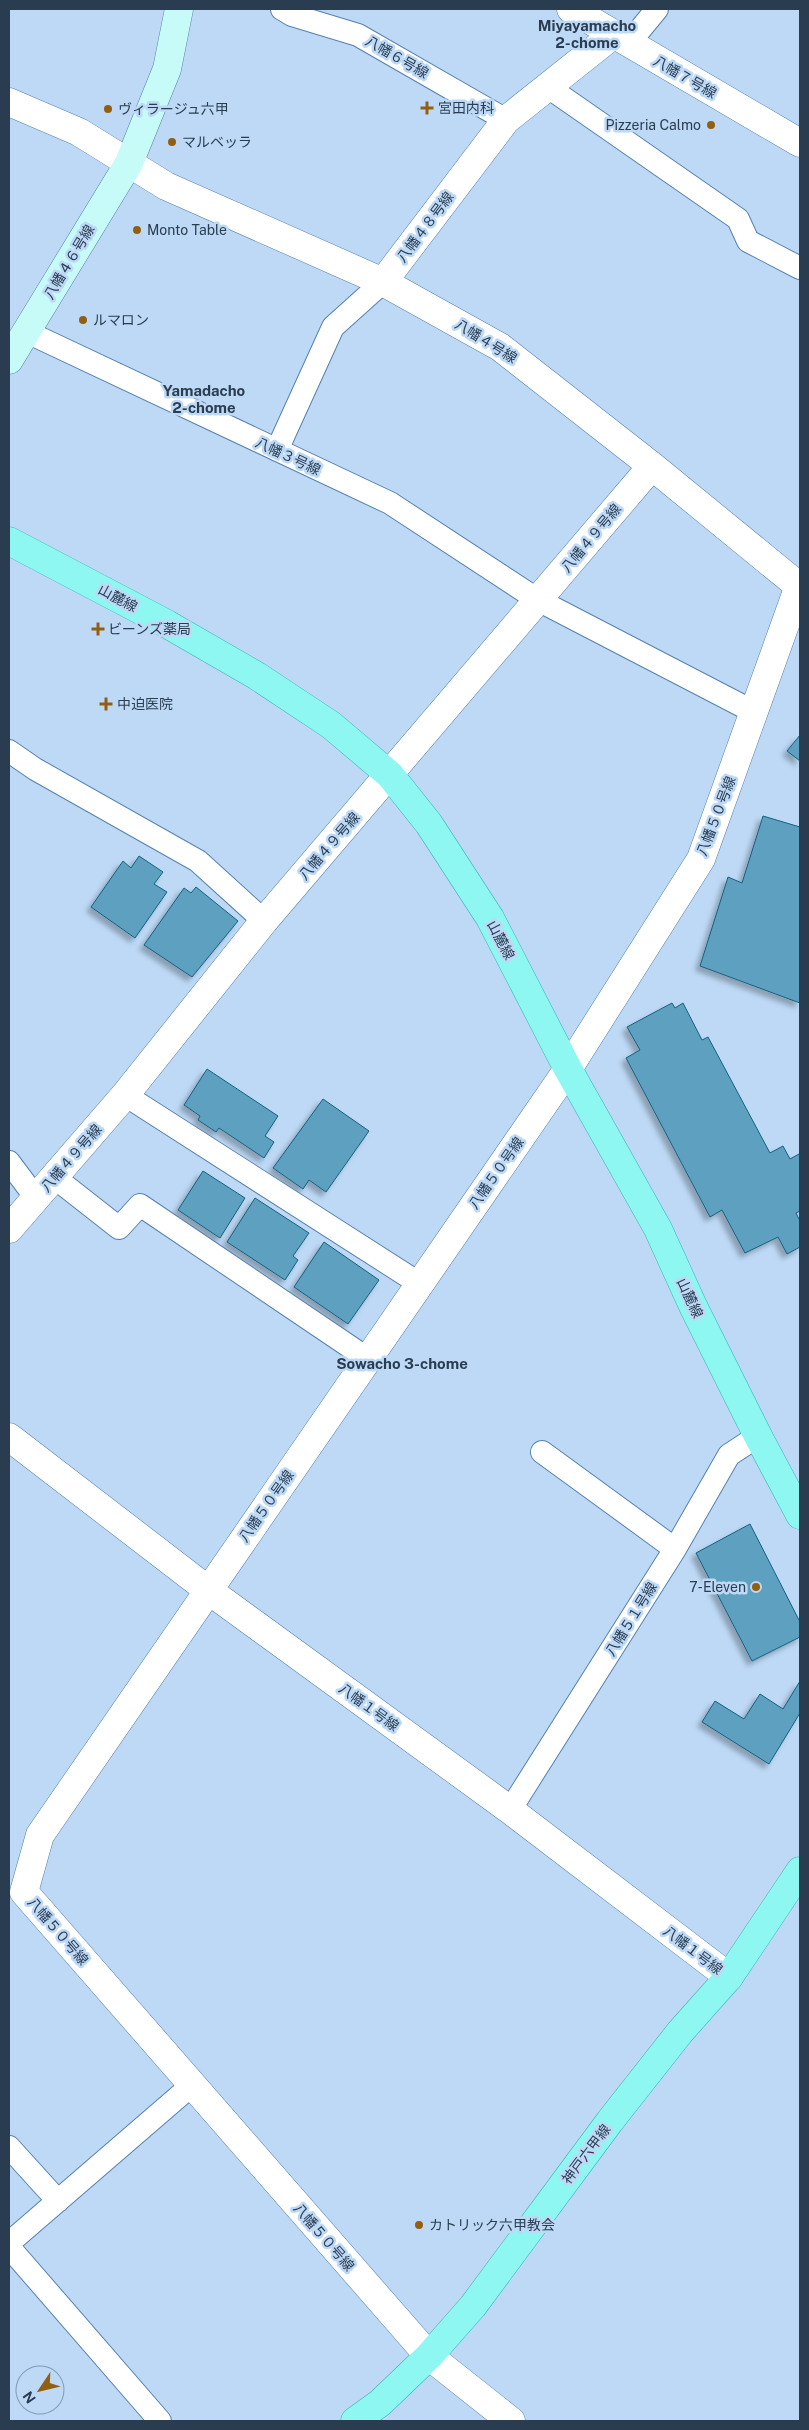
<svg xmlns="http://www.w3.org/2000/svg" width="809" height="2430" font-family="'Public Sans','Noto Sans JP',sans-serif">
	<defs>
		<filter id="shadow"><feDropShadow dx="-4.5" dy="4.5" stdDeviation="2.5" flood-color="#0004"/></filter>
	</defs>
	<rect width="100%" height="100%" fill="#bdd9f6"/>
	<path fill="#5da0c0" stroke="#16617d" filter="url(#shadow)" d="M800,735V761L787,751Z
		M763,816L800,827V1003L700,966L728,877L742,883Z
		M139,856L163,872L154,884L167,892L135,938L91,907L123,861L131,868Z
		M196,887L238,921L192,977L144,945L184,888L191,893Z
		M672,1003L675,1008L683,1003L702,1040L708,1037L770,1153L783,1146L790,1159L799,1154L800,1157V1211L796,1213L800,1221V1247L787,1254L778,1237L745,1253L722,1210L710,1217L626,1058L640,1050L627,1027Z
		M207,1069L278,1116L265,1136L274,1142L264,1158L219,1128L216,1132L198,1120L200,1116L184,1105Z
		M323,1099L369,1131L326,1192L309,1180L303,1189L273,1168Z
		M203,1171L245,1198L220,1238L178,1210Z
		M255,1198L309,1233L293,1256L298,1260L285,1280L227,1242Z
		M324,1242L379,1280L348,1324L294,1287Z
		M750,1524L800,1622V1637L752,1661L696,1553Z
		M800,1681V1713L769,1764L702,1722L715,1701L744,1719L760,1694L783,1709Z"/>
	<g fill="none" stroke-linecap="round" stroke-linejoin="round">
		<g stroke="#5682ae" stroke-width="24">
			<path id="lane" d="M282,9L292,15L358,35L506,120
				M629,43L657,9
				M548,87L738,219L748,241L800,268
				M27,332L390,503L538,600L754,712
				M277,450L333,327L383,282
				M9,751L35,769L198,861L264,921
				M125,1095L420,1284
				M9,1162L36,1198
				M54,1177L119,1228L140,1205L368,1359
				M542,1452L675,1549
				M510,1810L675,1549L729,1455L758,1436
				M9,2147L58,2201
				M9,2243L192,2085
				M9,2247L160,2421"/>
		</g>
		<g stroke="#5682ae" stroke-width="29">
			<path id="street" d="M571,9L800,143
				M9,102L79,132L166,186L383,282L500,347L652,466L800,587
				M383,282L506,120L614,34
				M9,1229L125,1095L264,921L652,466
				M9,1437L208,1590L510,1810L729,1977
				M511,2421L429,2356L24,1892L40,1835L568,1069L701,859L800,583"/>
		</g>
		<g stroke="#5682ae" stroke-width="29">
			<path id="secondary" d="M9,360L129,163L167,69L179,9"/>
		</g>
		<g stroke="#3ab2b3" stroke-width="29">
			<path id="primary" d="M9,541L167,624L257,676L331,725L390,775L429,824L490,918L568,1069L658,1229L693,1306L758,1436L800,1515
				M355,2421L380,2403L429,2356L473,2306L610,2121L680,2032L729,1977L800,1871"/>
		</g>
		<use href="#lane" stroke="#fff" stroke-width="22"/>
		<use href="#street" stroke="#fff" stroke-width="28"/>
		<use href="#secondary" stroke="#c7fbf8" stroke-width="28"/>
		<use href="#primary" stroke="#8ef7f1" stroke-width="28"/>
	</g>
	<g fill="#925e12" stroke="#bdd9f6" stroke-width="2">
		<path d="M424.5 100.5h5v5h5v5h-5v5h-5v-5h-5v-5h5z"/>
		<circle cx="108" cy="109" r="5"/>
		<circle cx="711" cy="125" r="5"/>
		<circle cx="172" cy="142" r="5"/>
		<circle cx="137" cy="230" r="5"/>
		<circle cx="83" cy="320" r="5"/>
		<path d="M95.5 621.5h5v5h5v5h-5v5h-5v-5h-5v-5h5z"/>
		<path d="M103.5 696.5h5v5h5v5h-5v5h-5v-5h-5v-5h5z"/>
		<circle cx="756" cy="1587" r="5"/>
		<circle cx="419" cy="2225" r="5"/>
	</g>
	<g text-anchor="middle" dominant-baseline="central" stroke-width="5" stroke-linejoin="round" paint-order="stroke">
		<g font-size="14" fill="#293c50" stroke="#bdd9f6">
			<text transform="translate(397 57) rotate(30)">八幡６号線</text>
			<text transform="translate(685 77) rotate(30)">八幡７号線</text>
			<text transform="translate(425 227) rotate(-53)">八幡４８号線</text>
			<text transform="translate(69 262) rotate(-59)">八幡４６号線</text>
			<text transform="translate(486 341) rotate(32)">八幡４号線</text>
			<text transform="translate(288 456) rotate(25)">八幡３号線</text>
			<text transform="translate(591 538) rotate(-50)">八幡４９号線</text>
			<text transform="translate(118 598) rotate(28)">山麓線</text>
			<text transform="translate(716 816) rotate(-69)">八幡５０号線</text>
			<text transform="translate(329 846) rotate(-49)">八幡４９号線</text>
			<text transform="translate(501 940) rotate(62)">山麓線</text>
			<text transform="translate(71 1158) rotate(-49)">八幡４９号線</text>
			<text transform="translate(496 1173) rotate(-55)">八幡５０号線</text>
			<text transform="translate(690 1298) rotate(65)">山麓線</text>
			<text transform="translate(266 1506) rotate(-55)">八幡５０号線</text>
			<text transform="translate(631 1619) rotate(-58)">八幡５１号線</text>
			<text transform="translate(369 1707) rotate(36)">八幡１号線</text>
			<text transform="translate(58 1931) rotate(49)">八幡５０号線</text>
			<text transform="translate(693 1950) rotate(37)">八幡１号線</text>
			<text transform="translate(586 2154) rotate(-53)">神戸六甲線</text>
			<text transform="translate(324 2237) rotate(49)">八幡５０号線</text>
		</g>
		<g font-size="14" fill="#293c50" stroke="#bdd9f6" text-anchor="start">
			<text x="438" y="108">宮田内科</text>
			<text x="118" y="109">ヴィラージュ六甲</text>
			<text x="701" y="125" text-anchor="end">Pizzeria Calmo</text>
			<text x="182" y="142">マルベッラ</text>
			<text x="147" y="230">Monto Table</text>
			<text x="93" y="320">ルマロン</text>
			<text x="108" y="629">ビーンズ薬局</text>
			<text x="117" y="704">中迫医院</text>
			<text x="746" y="1587" text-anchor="end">7-Eleven</text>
			<text x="429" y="2225">カトリック六甲教会</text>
		</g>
		<g font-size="15" font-weight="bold" fill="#293c50" stroke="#bdd9f6">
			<text x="587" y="25">Miyayamacho<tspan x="587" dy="17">2-chome</tspan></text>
			<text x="204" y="390">Yamadacho<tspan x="204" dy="17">2-chome</tspan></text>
			<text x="402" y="1363">Sowacho 3-chome</text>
		</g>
	</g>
	<rect width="809" height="2430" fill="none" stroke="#293c50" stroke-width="20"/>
	<g transform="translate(40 2390) rotate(235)"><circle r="24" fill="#bdd9f6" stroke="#829ab4"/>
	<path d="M0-4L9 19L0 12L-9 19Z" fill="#925e12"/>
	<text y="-8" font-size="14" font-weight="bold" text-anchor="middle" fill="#293c50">N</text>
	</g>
</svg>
